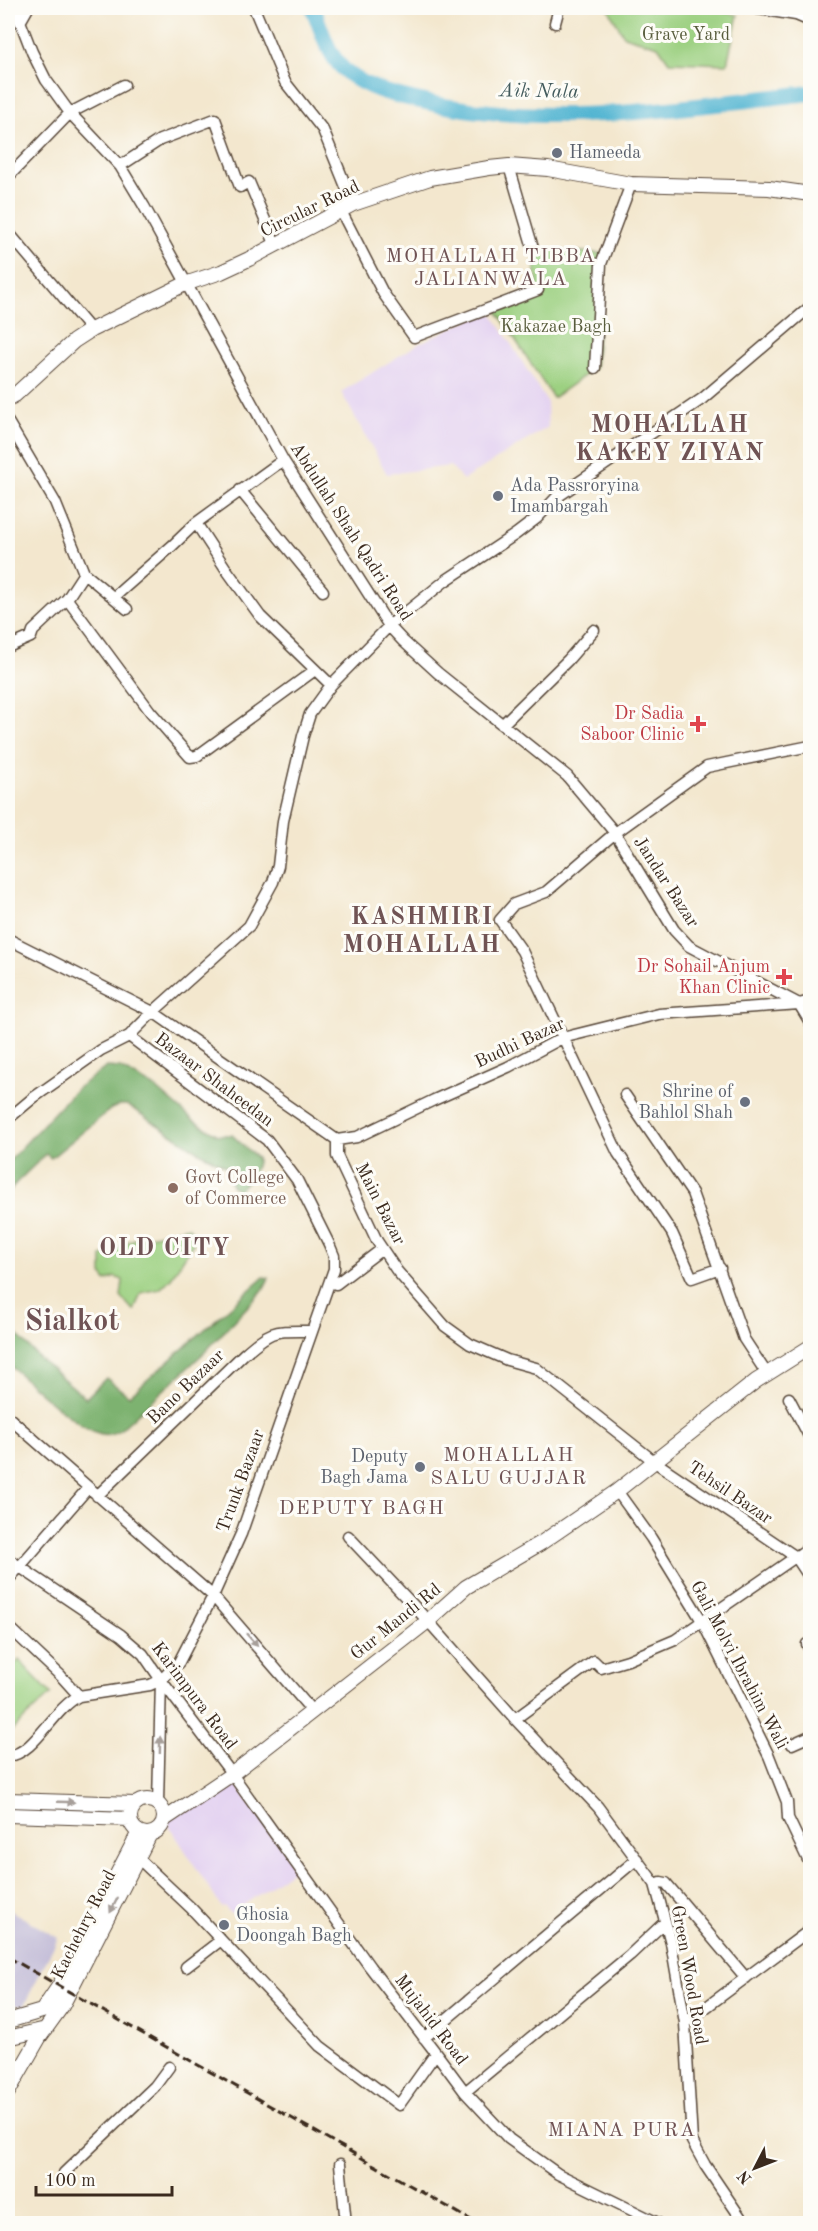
<svg xmlns="http://www.w3.org/2000/svg" width="818" height="2231" font-family="'Old Standard TT',serif">
	<rect width="100%" height="100%" fill="#fdfcf7"/>
	<filter id="ink" filterUnits="userSpaceOnUse"><feTurbulence type="fractalNoise" baseFrequency=".0167" numOctaves="2"/><feDisplacementMap in="SourceGraphic" scale="12" xChannelSelector="R" yChannelSelector="G"/><feConvolveMatrix kernelMatrix="1 2 1 2 8 2 1 2 1" color-interpolation-filters="sRGB"/></filter>
	<filter id="wash" filterUnits="userSpaceOnUse"><feTurbulence type="fractalNoise" baseFrequency=".008" numOctaves="4" result="noise"/><feDisplacementMap in="SourceGraphic" scale="24" xChannelSelector="R" yChannelSelector="G"/><feGaussianBlur stdDeviation="1.35" result="paint"/><feColorMatrix in="noise" values="0 0 0 0 0 0 0 0 0 0 0 0 0 0 0 0 0 1.4 0 .05"/><feComposite in="paint" operator="in"/></filter>
	<g filter="url(#wash)">
		<rect width="100%" height="100%" fill="#f3e7ce"/>
		<path fill="#e4d3f1" d="M490,310L547,402L548,427L463,480L450,466L387,474L341,392L420,343Z
			M232,1778L297,1867L231,1914L224,1906L222,1908L166,1821Z"/>
		<path fill="#c6c0d9" d="M8,1909L58,1938L23,2007L8,2004Z"/>
		<path fill="#9cd081" stroke="#6c7d50" stroke-width="1.5" d="M608,8H706L738,15L727,64L669,62L658,46L624,36Z
			M533,248L605,254L595,368L553,398L495,308L538,290Z
			M188,1227L196,1236V1239L171,1278L160,1289L141,1293L134,1311L121,1297L123,1280L115,1277L106,1281L102,1274V1257L132,1240Z
			M19,1660L51,1694L8,1734V1671Z"/>
		<path fill="#7db26f" stroke="#5c6e46" stroke-width="1.5" d="M107,1067L120,1068L156,1088L193,1120L218,1135H232L257,1158C258,1170 247,1182 239,1190L233,1187L230,1181L236,1172L196,1150L127,1105H120L111,1109L51,1158L46,1154L16,1183L8,1194V1162L77,1088Z
			M264,1277L269,1278L263,1290L204,1353L120,1430C112,1434 106,1436 98,1433C73,1425 29,1382 8,1364V1325L40,1359L86,1398L106,1378L129,1396Z"/>
		<g fill="none" stroke-linecap="round" stroke-linejoin="round">
			<path stroke="#53b5d2" stroke-width="16" d="M313,8C322,31 328,58 349,74C371,90 391,94 416,100C545,131 681,107 810,93"/>
		</g>
	</g>
	<g filter="url(#ink)">
		<g fill="none" stroke-linecap="round" stroke-linejoin="round">
			<g stroke="#574638" stroke-width="13">
				<path id="minor" d="M15,8L32,52L46,80L70,113L120,166L144,206L283,460L389,626L403,641L438,673L567,776L615,833L674,930L689,946L799,1004L810,1022
					M254,8L285,82L323,130L353,204
					M752,8L796,15L810,21
					M20,22L28,8
					M555,23L559,8
					M120,166L160,140L215,119L240,187L249,182L276,246
					M509,166L533,248
					M8,177L70,113L124,85
					M341,211L383,293L414,337L538,290
					M8,232L91,330
					M595,368L601,264L631,184
					M8,422L55,502L84,573L127,609
					M240,490L323,591
					M196,523L226,569L260,616L331,685
					M114,597L172,546L196,523L283,460
					M67,599L150,711L190,757L197,756L315,670
					M8,647L31,637L33,631L67,599L84,573
					M502,725L568,660L594,630
					M8,939L153,1012L337,1140
					M625,1095L692,1193L744,1339L767,1374
					M8,1119L33,1098L101,1050L129,1036L153,1012L249,926L273,882L278,866L283,821L303,736L310,714L323,696L331,685L389,626L445,581L516,534L537,518L557,497L702,399L810,307
					M337,1140V1156L377,1241L397,1271L445,1326L470,1344L507,1360L536,1368L655,1462L796,1557L810,1578
					M337,1140L357,1137L434,1100L508,1067L562,1038L659,1014L799,1004L810,1001
					M720,1268L692,1278L672,1233L618,1153L522,951L500,920L514,904L546,892L615,833L707,767L810,746
					M331,1282L336,1284L382,1249
					M789,1398L810,1438
					M8,1417L213,1596L313,1712
					M617,1491L651,1538L702,1621L769,1756L787,1802L788,1818L810,1864
					M97,1496L244,1354C273,1329 272,1331 311,1331
					M348,1536L428,1621L515,1719L598,1807L655,1884L671,1943L685,2023L692,2141L705,2165L745,2224
					M8,1559L121,1635L143,1654L161,1680L232,1774L370,1967L436,2053L465,2092L509,2139L558,2174L660,2224
					M8,1580L88,1488
					M8,1626L61,1676L79,1696
					M807,1644L810,1650
					M515,1719L594,1661L601,1668L628,1660L675,1640L810,1547
					M792,1744L810,1736
					M8,1756C35,1754 53,1709 79,1696L150,1685L161,1680L179,1662L213,1596L241,1534L334,1269V1256L329,1244L297,1180L267,1140L129,1036
					M158,1803L161,1680
					M138,1858L191,1908L320,2046L399,2105L436,2053
					M655,1884L661,1882L666,1883L746,1978
					M186,1967L221,1940
					M685,2023L810,1930
					M424,2038L637,1859
					M465,2092L630,1955L665,1922
					M340,2164L346,2224
					M64,2173L155,2086L169,2067"/>
			</g>
			<g stroke="#574638" stroke-width="16">
				<path id="major" d="M8,399L15,395L74,341L91,330L185,284L221,272L249,259L353,204L430,178L489,168L509,166L548,169L631,184L769,188L810,194
					M130 1817a17 17 0 1 1 34 0a17 17 0 1 1-34 0Z
					M8,1800L135,1804
					M8,1815L130,1819
					M165,1819L232,1774L428,1621L466,1587L541,1543L617,1491L756,1381L810,1347
					M8,2021L42,2011L59,1986L139,1832
					M8,2038L46,2029
					M8,2092L39,2038L62,2006L150,1834"/>
			</g>
			<use href="#minor" stroke="#fff" stroke-width="10"/>
			<use href="#major" stroke="#fff" stroke-width="14"/>
			<path stroke="#3b2a1e" stroke-width="3" stroke-dasharray="9 4.5" stroke-linecap="butt" d="M8,1957L478,2224"/>
		</g>
		<defs><path id="oneway-solid" d="M-6-.8H1V-3.2L6.5 0L1 3.2V.8H-6Z" transform="scale(1.5)"/></defs>
		<g fill="#a79f9a">
			<use href="#oneway-solid" transform="translate(252 1640) rotate(48)"/>
			<use href="#oneway-solid" transform="translate(160 1745) rotate(-89)"/>
			<use href="#oneway-solid" transform="translate(66 1802) rotate(2)"/>
			<use href="#oneway-solid" transform="translate(114 1905) rotate(117)"/>
		</g>
	</g>
	<g fill="#6b7280" stroke="#fdfcf7" stroke-width="2">
		<circle cx="557" cy="153" r="6"/>
		<circle cx="498" cy="496" r="6"/>
		<circle cx="745" cy="1102" r="6"/>
		<circle cx="420" cy="1467" r="6"/>
		<circle cx="224" cy="1925" r="6"/>
	</g>
	<g fill="#e0444e" stroke="#fdfcf7" stroke-width="2">
		<path d="M695 715h6v6h6v6h-6v6h-6v-6h-6v-6h6z"/>
		<path d="M781 968h6v6h6v6h-6v6h-6v-6h-6v-6h6z"/>
	</g>
	<circle fill="#8d6e63" stroke="#fdfcf7" stroke-width="2" cx="173" cy="1188" r="6"/>
	<g text-anchor="middle" dominant-baseline="central" stroke-width="6" stroke-linejoin="round" paint-order="stroke">
		<g font-size="18" fill="#585c3c" stroke="#fdfcf7">
			<text x="686" y="35">Grave Yard</text>
			<text x="556" y="327">Kakazae Bagh</text>
		</g>
		<g font-size="18" fill="#5b616d" stroke="#fdfcf7" text-anchor="start">
			<text x="569" y="153">Hameeda</text>
			<text x="510" y="486">Ada Passroryina<tspan x="510" dy="21">Imambargah</tspan></text>
			<text x="733" y="1092" text-anchor="end">Shrine of<tspan x="733" dy="21">Bahlol Shah</tspan></text>
			<text x="408" y="1457" text-anchor="end">Deputy<tspan x="408" dy="21">Bagh Jama</tspan></text>
			<text x="236" y="1915">Ghosia<tspan x="236" dy="21">Doongah Bagh</tspan></text>
		</g>
		<g font-size="18" fill="#3b2a1e" stroke="#fdfcf7">
			<text transform="translate(310 209) rotate(-26)">Circular Road</text>
			<text transform="translate(351 532) rotate(57)">Abdullah Shah Qadri Road</text>
			<text transform="translate(666 882) rotate(57)">Jandar Bazar</text>
			<text transform="translate(520 1043) rotate(-25)">Budhi Bazar</text>
			<text transform="translate(214 1080) rotate(37)">Bazaar Shaheedan</text>
			<text transform="translate(380 1204) rotate(63)">Main Bazar</text>
			<text transform="translate(186 1387) rotate(-44)">Bano Bazaar</text>
			<text transform="translate(241 1481) rotate(-70)">Trunk Bazaar</text>
			<text transform="translate(730 1493) rotate(34)">Tehsil Bazar</text>
			<text transform="translate(396 1622) rotate(-39)">Gur Mandi Rd</text>
			<text transform="translate(739 1665) rotate(62)">Gali Molvi Ibrahim Wali</text>
			<text transform="translate(194 1696) rotate(53)">Karimpura Road</text>
			<text transform="translate(84 1925) rotate(-63)">Kachehry Road</text>
			<text transform="translate(689 1975) rotate(80)">Green Wood Road</text>
			<text transform="translate(431 2020) rotate(53)">Mujahid Road</text>
		</g>
		<g font-size="18" fill="#be3a42" stroke="#fdfcf7" text-anchor="end">
			<text x="684" y="714">Dr Sadia<tspan x="684" dy="21">Saboor Clinic</tspan></text>
			<text x="770" y="967">Dr Sohail Anjum<tspan x="770" dy="21">Khan Clinic</tspan></text>
		</g>
		<g font-size="18" fill="#785e54" stroke="#fdfcf7" text-anchor="start">
			<text x="185" y="1178">Govt College<tspan x="185" dy="21">of Commerce</tspan></text>
		</g>
		<g font-size="20" font-style="italic" fill="#435b5d" stroke="#fdfcf7">
			<text transform="translate(539 92) rotate(1)">Aik Nala</text>
		</g>
		<g font-size="20" letter-spacing="1.5" fill="#705354" stroke="#fdfcf7">
			<text x="491" y="257">MOHALLAH TIBBA<tspan x="491" dy="23">JALIANWALA</tspan></text>
			<text x="509" y="1456">MOHALLAH<tspan x="509" dy="23">SALU GUJJAR</tspan></text>
			<text x="362" y="1509">DEPUTY BAGH</text>
			<text x="622" y="2131">MIANA PURA</text>
		</g>
		<g font-size="24" font-weight="bold" letter-spacing="1.5" fill="#705354" stroke="#fdfcf7">
			<text x="670" y="426">MOHALLAH<tspan x="670" dy="28">KAKEY ZIYAN</tspan></text>
			<text x="422" y="918">KASHMIRI<tspan x="422" dy="28">MOHALLAH</tspan></text>
			<text x="165" y="1249">OLD CITY</text>
		</g>
		<g font-size="30" font-weight="bold" fill="#705354" stroke="#fdfcf7">
			<text x="72" y="1322">Sialkot</text>
		</g>
	</g>
	<rect width="818" height="2231" fill="none" stroke="#fdfcf7" stroke-width="30"/>
	<g transform="translate(755 2168) rotate(228)" stroke="#fdfcf7" stroke-width="4.5" paint-order="stroke">
	<path d="M0-4.5L10 22L0 15L-10 22Z" fill="#3b2a1e"/>
	<text y="-9" font-size="16" font-weight="bold" text-anchor="middle" fill="#3b2a1e">N</text>
	</g>
	<path d="M36 2186v9h136v-9" fill="none" stroke="#3b2a1e" stroke-width="3"/>
	<text x="45" y="2186" font-size="18" fill="#3b2a1e" stroke="#fdfcf7" stroke-width="4.5" paint-order="stroke">100 m</text>
</svg>
